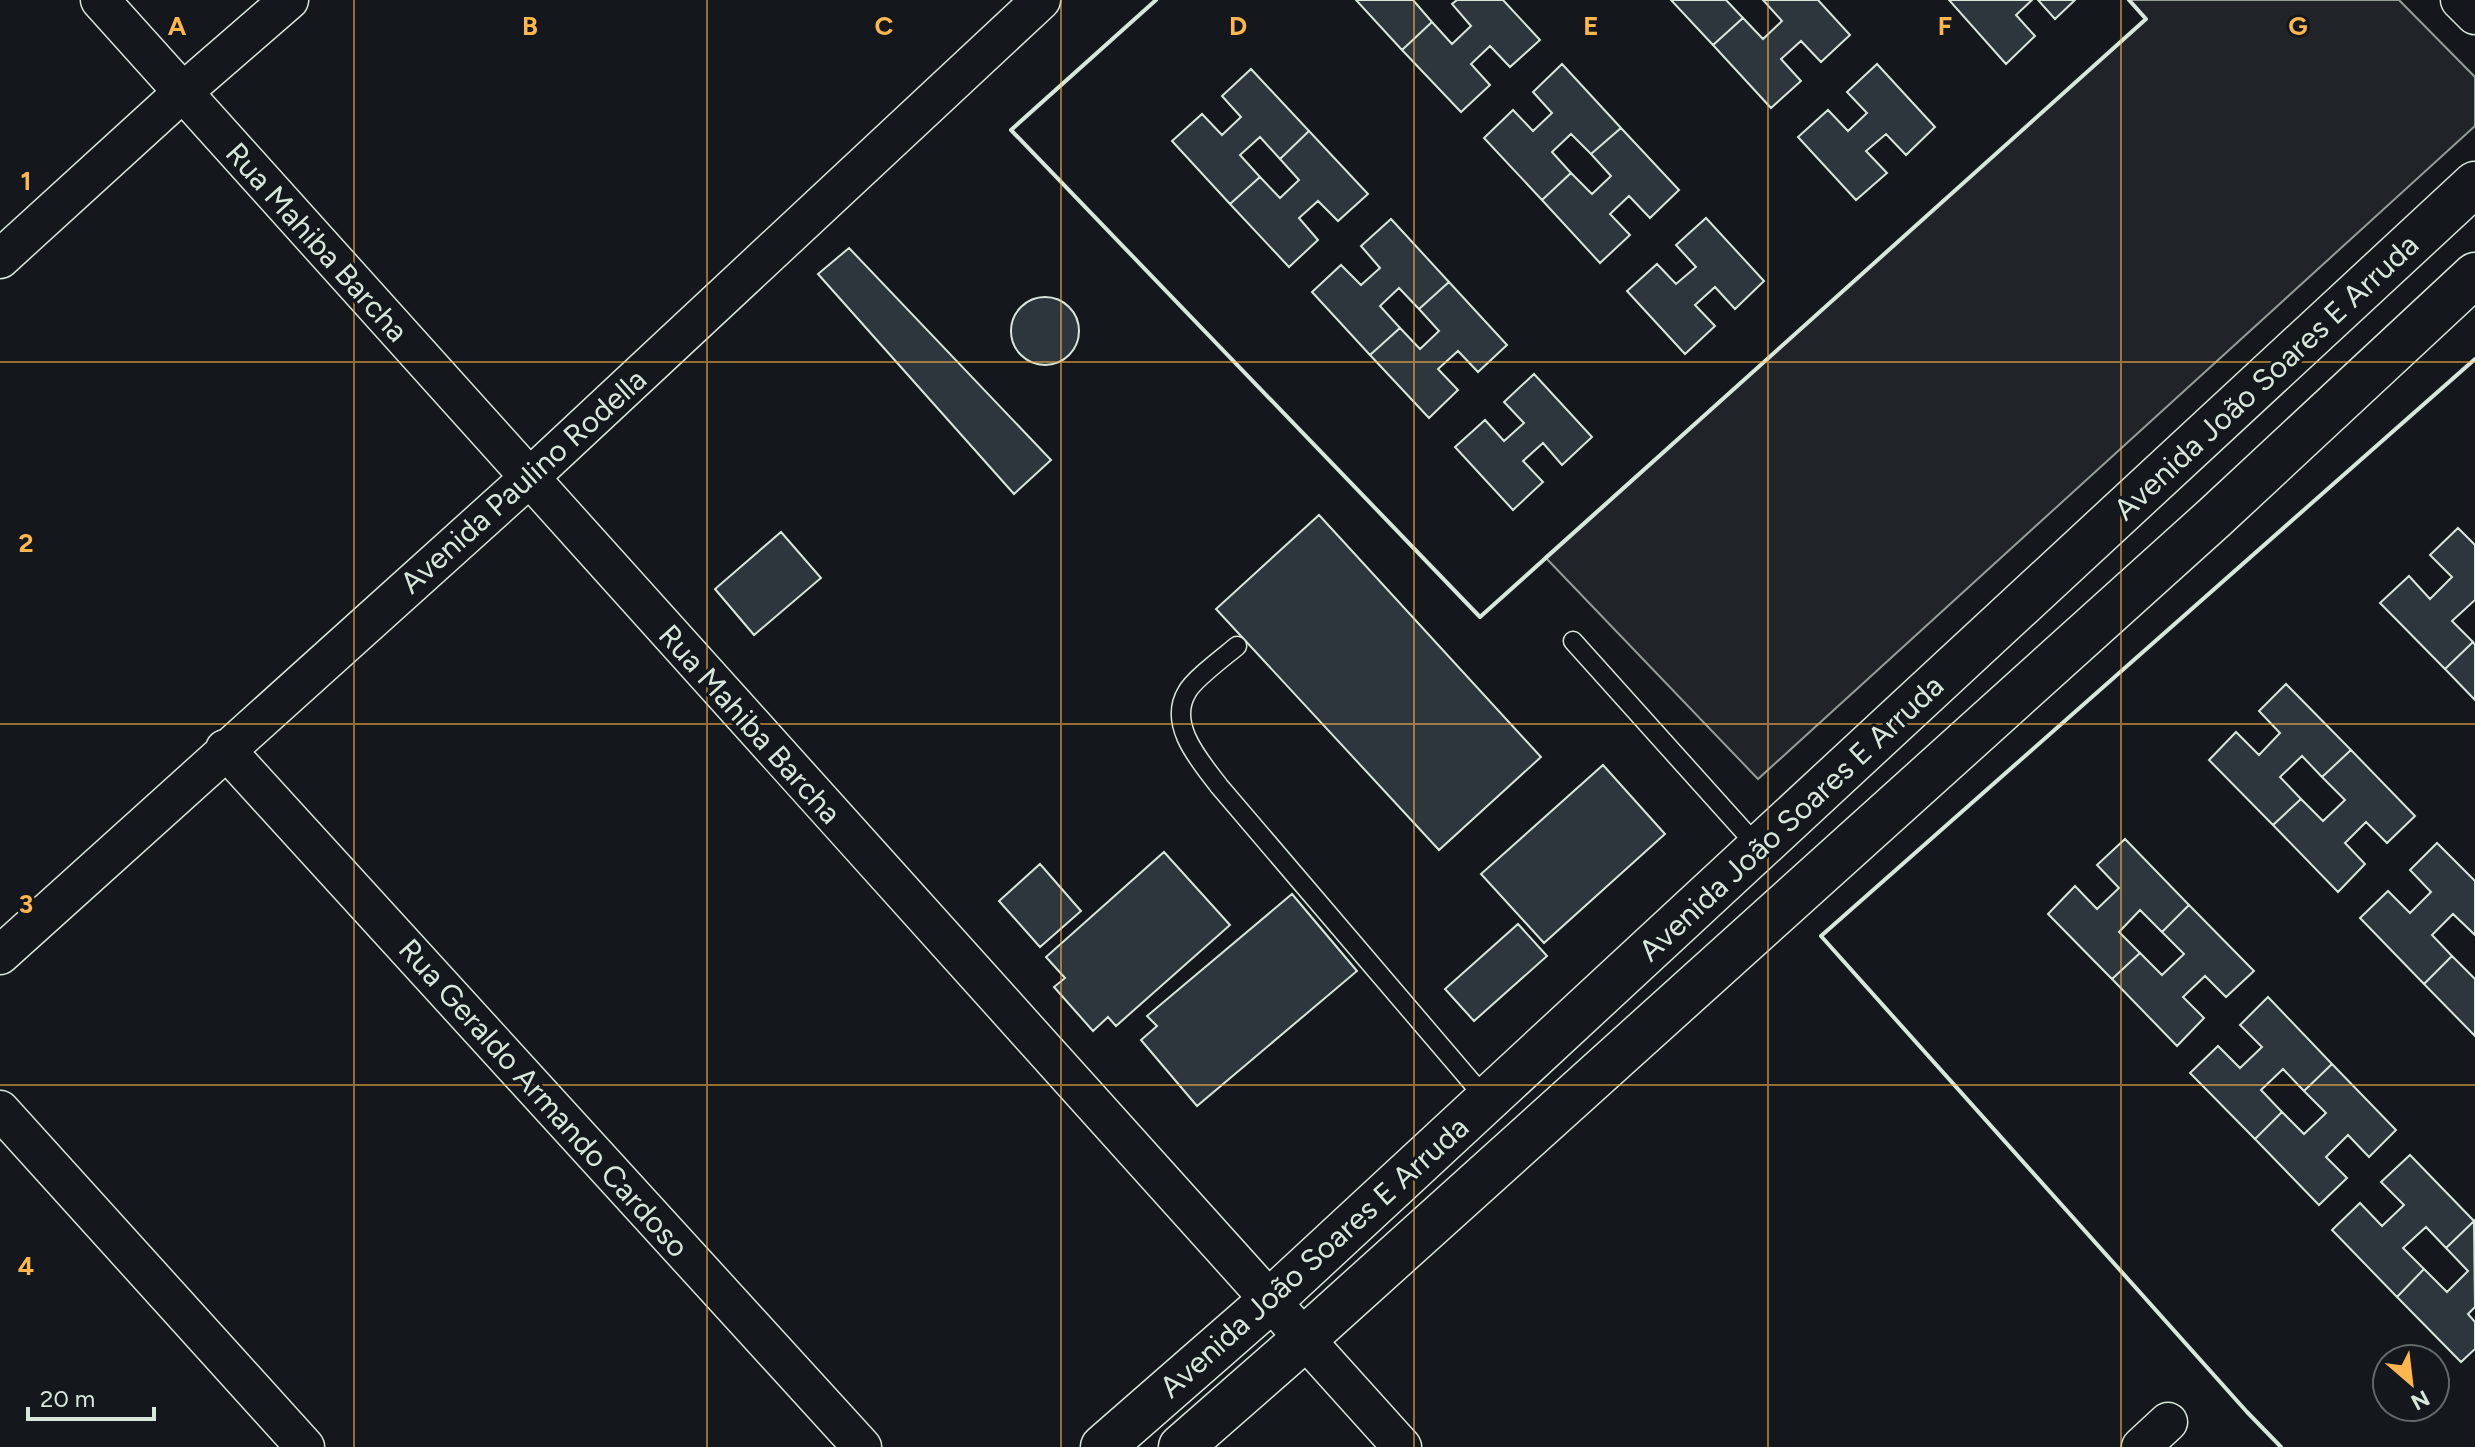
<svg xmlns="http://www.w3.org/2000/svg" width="2475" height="1447" font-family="Figtree,sans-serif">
	<rect width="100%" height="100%" fill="#14181c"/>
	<path fill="#202428" stroke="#939e99" stroke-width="2" d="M2129,0H2399L2475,77V126L1758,779L1545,557L2146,19Z"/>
	<path fill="#2c363c" stroke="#d8e6dc" stroke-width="2" d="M1356,0H1413L1432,22L1402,50Z
		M1457,0H1503L1540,40L1510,67L1490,46L1471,64L1490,85L1461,112L1402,50L1432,22L1452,44L1471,26L1452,4Z
		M1671,0H1726L1743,18L1713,45Z
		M1763,0H1818L1850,35L1821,62L1801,41L1781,59L1801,81L1771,108L1713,45L1743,18L1763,39L1782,21Z
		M1949,0H2032L2016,15L2035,36L2006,64Z
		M2038,0H2075L2055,19Z
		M1562,64L1621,128L1591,154L1571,134L1552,152L1571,173L1542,200L1484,138L1513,110L1533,131L1552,113L1533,92Z
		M1877,64L1935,127L1906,155L1886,134L1866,151L1887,173L1856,200L1798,137L1828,110L1848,131L1867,113L1847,92Z
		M1251,69L1309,131L1280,159L1260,137L1240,155L1260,177L1230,204L1172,141L1202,114L1222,135L1241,117L1222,96Z
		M1621,128L1679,190L1650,218L1629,196L1610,214L1630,235L1600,263L1542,200L1571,173L1592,194L1611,176L1591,154Z
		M1309,131L1368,194L1338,221L1318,201L1299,218L1318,240L1289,267L1230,204L1260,177L1280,198L1299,180L1280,159Z
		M1706,218L1764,281L1735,309L1715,287L1695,305L1715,326L1685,354L1627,291L1657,264L1676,284L1696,267L1676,245Z
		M1391,219L1449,282L1419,309L1399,288L1380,306L1400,328L1370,355L1312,292L1341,265L1361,285L1380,268L1361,246Z
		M849,248L1051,460L1014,494L818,274Z
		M1449,282L1507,345L1478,372L1458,351L1438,369L1458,390L1429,418L1370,355L1400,328L1420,349L1439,331L1419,309Z
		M1011 331a34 34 0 1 1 68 0a34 34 0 1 1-68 0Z
		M1534,374L1592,437L1562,465L1543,443L1523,461L1543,482L1513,510L1455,447L1485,420L1504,441L1524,423L1504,402Z
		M1319,515L1541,757L1439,850L1216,609Z
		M2458,528L2475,545V600L2452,621L2473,642L2445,669L2380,603L2409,576L2430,599L2452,577L2430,555Z
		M781,532L821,578L754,635L715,589Z
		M2473,642L2475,645V700L2445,669Z
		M2286,684L2351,750L2322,777L2302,756L2280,777L2301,799L2273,825L2209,760L2236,732L2259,755L2280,733L2259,711Z
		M2351,750L2415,816L2387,843L2366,822L2345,843L2365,864L2338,892L2273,825L2301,799L2323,821L2345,800L2322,777Z
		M1603,765L1665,834L1544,943L1481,874Z
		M2125,839L2189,905L2162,932L2140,910L2119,932L2140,953L2112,979L2048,914L2075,886L2097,909L2119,888L2097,865Z
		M2437,843L2475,881V935L2453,914L2432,935L2452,956L2424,984L2360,918L2388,891L2410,913L2431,892L2410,870Z
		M1164,852L1230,925L1116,1026L1108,1017L1093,1031L1054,987L1065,978L1046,957Z
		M1040,864L1081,911L1040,947L999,901Z
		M1292,894L1357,971L1197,1106L1141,1040L1157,1026L1147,1016Z
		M2189,905L2254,971L2226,997L2205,976L2183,997L2204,1018L2177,1046L2112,979L2140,953L2162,975L2184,954L2162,932Z
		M1518,924L1547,956L1474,1021L1445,989Z
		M2452,956L2475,979V1036L2424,984Z
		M2268,997L2332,1064L2304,1091L2283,1069L2261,1090L2282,1112L2255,1139L2190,1073L2218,1046L2240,1068L2262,1047L2240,1025Z
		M2332,1064L2396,1130L2369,1157L2348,1135L2326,1157L2347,1178L2319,1205L2255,1139L2282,1112L2304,1134L2326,1113L2304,1091Z
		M2410,1155L2474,1221L2446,1248L2426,1227L2403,1248L2424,1269L2397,1297L2332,1230L2360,1203L2382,1226L2404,1205L2381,1182Z
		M2474,1221L2475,1307L2468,1314L2475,1322V1349L2461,1362L2397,1297L2424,1269L2447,1292L2468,1271L2446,1248Z"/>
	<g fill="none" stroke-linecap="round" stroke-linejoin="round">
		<g stroke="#d8e6dc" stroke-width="21">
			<path id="lane" d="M1573,641L1759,848
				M1237,646C1225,656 1193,680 1187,692C1167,725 1201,762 1219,786L1487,1100"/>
		</g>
		<g stroke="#d8e6dc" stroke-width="41">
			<path id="street" d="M100,0L1402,1447
				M2460,0L2475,15
				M0,259L183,92L289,0
				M225,749L862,1447
				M0,955L529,478L1041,0
				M0,1110L305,1447
				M2141,1447L2168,1422"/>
		</g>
		<g stroke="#d8e6dc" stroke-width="47">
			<path id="secondary" d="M1103,1447L1269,1302L2475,184
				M1181,1447L1303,1340L2214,518L2475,275"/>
		</g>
		<use href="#lane" stroke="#14181c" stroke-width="18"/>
		<use href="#street" stroke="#14181c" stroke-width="38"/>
		<use href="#secondary" stroke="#14181c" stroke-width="44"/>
		<path stroke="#d8e6dc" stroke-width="4" d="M1156,0L1011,130L1480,617L2146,19L2129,0
			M2281,1447L2247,1412L1821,936L2475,359"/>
	</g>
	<path fill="none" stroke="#ffb74d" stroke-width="2" stroke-opacity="0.55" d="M354,0V1447M707,0V1447M1061,0V1447M1414,0V1447M1768,0V1447M2121,0V1447M0,362H2475M0,724H2475M0,1085H2475"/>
	<g text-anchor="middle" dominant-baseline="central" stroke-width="6" stroke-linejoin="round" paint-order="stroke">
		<g font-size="30" fill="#d8e6dc" stroke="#14181c">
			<text transform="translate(317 242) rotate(48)">Rua Mahiba Barcha</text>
			<text transform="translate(2266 377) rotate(-43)">Avenida João Soares E Arruda</text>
			<text transform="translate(523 481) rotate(-42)">Avenida Paulino Rodella</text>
			<text transform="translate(750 724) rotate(48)">Rua Mahiba Barcha</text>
			<text transform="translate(1791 818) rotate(-43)">Avenida João Soares E Arruda</text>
			<text transform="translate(544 1098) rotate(48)">Rua Geraldo Armando Cardoso</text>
			<text transform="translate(1314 1257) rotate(-42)">Avenida João Soares E Arruda</text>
		</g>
	</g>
	<g font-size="26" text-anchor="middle" font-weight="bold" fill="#ffb74d" stroke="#14181c" stroke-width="6" stroke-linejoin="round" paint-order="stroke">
		<text x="177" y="35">A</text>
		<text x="530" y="35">B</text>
		<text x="884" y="35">C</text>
		<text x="1238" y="35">D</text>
		<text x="1591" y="35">E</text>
		<text x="1945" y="35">F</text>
		<text x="2298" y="35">G</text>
		<text x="26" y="190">1</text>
		<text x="26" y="552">2</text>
		<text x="26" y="913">3</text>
		<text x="26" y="1275">4</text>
	</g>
	<g transform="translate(2411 1383) rotate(152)"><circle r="38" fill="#14181c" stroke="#626a69" stroke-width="2"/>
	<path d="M0-6L14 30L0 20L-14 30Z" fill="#ffb74d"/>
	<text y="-12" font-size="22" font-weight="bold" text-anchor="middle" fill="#d8e6dc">N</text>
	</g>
	<path d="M28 1407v12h126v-12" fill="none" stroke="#d8e6dc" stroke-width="4"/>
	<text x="40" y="1407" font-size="24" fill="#d8e6dc" stroke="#14181c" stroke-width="6" paint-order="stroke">20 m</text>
</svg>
